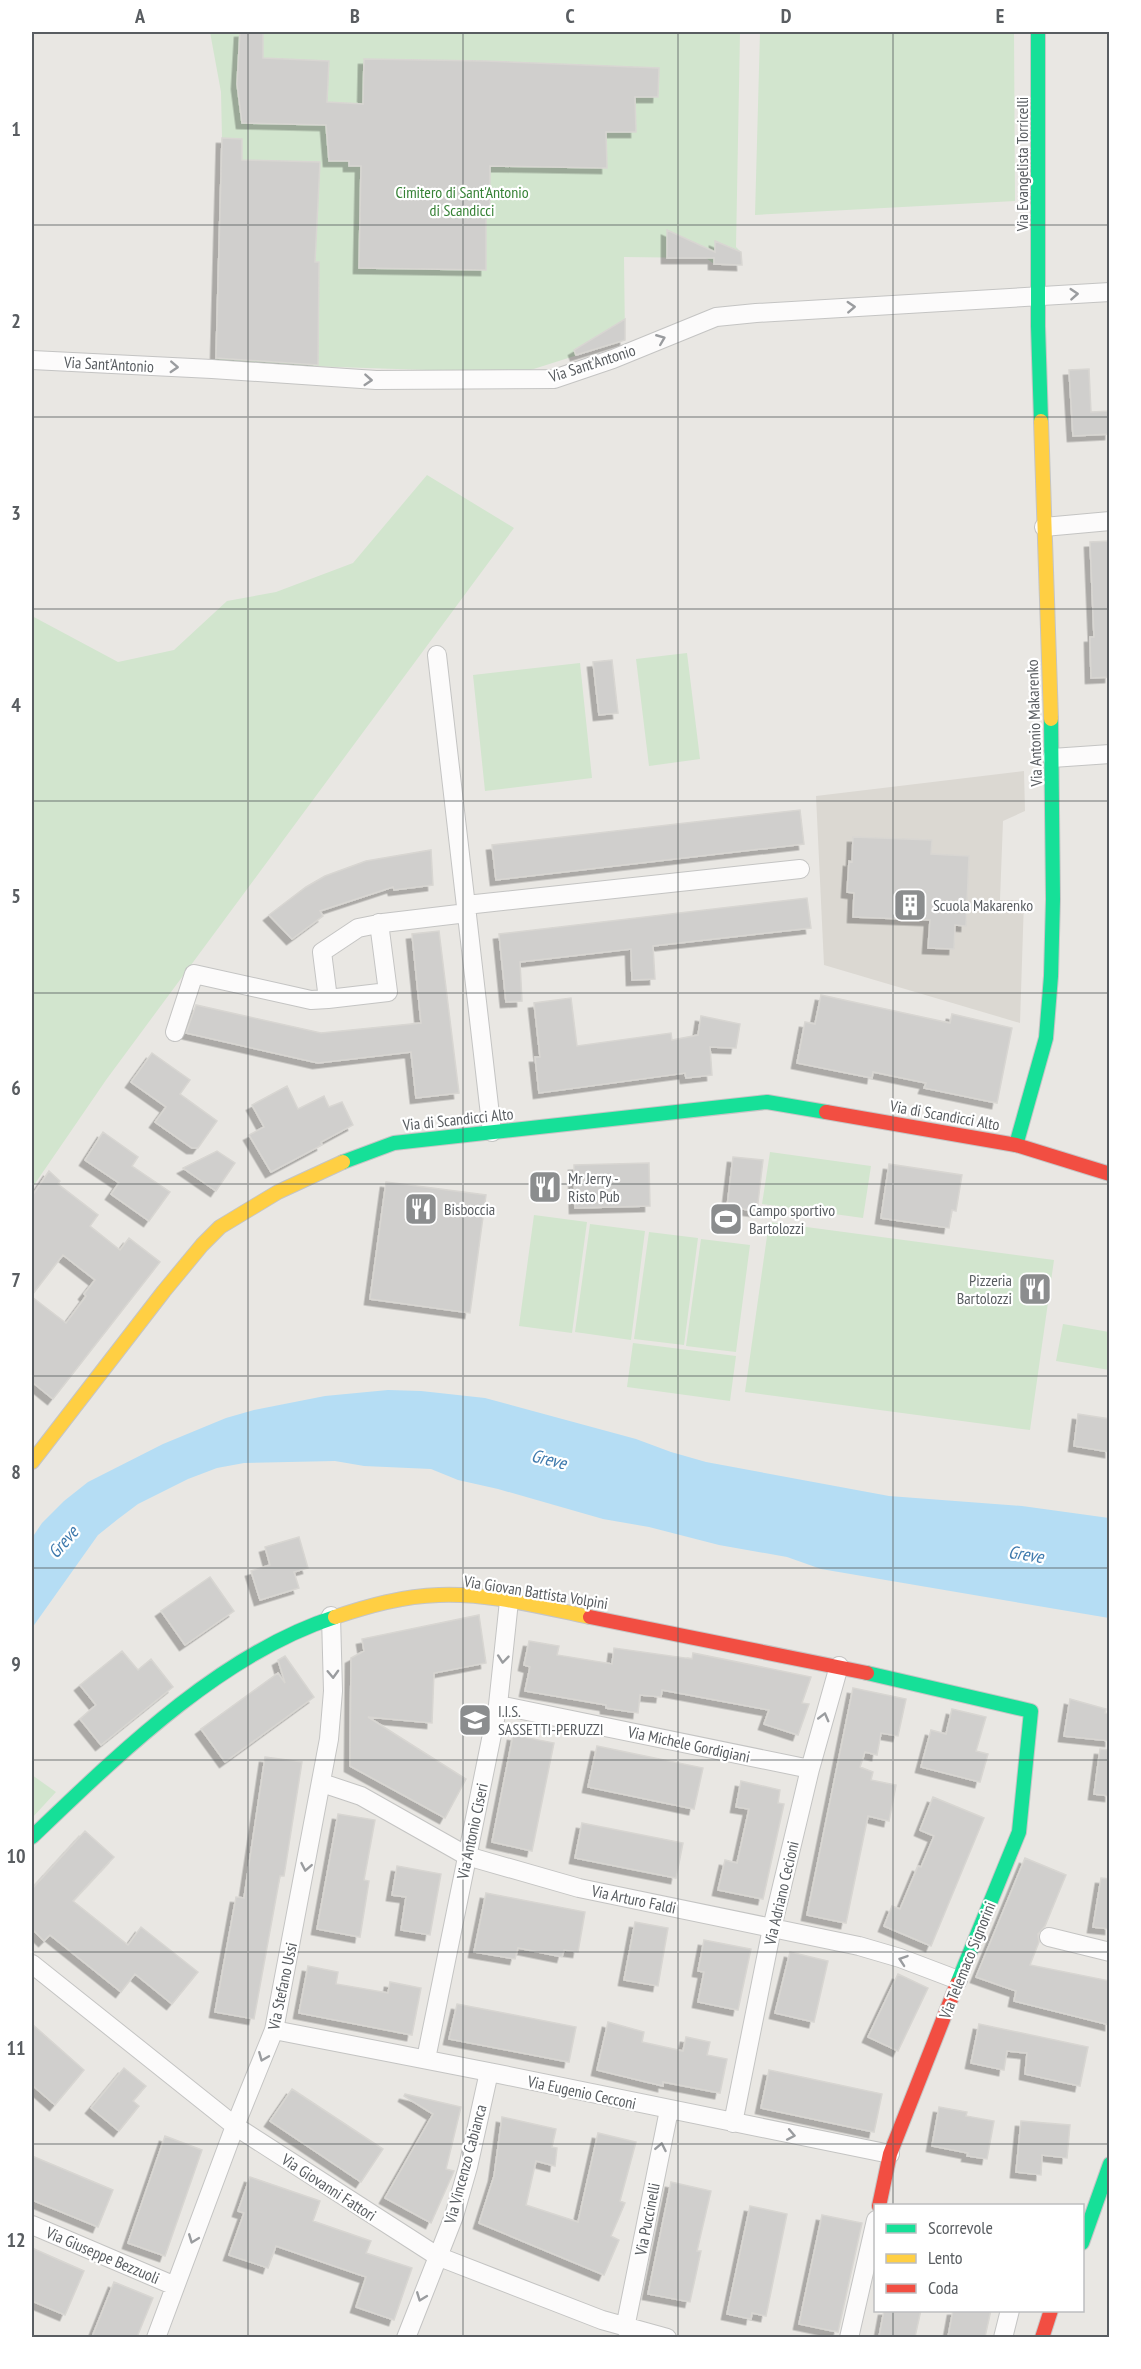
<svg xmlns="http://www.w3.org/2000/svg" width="1141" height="2369" font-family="'PT Sans Narrow',sans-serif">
	<defs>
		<filter id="shadow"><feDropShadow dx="-5.5" dy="5.5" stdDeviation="0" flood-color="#0004"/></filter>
	</defs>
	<rect width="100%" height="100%" fill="#e9e7e3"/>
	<path fill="#dbd8d2" d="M1024,771L1025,811L1003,821L1000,900H1024L1020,1023L824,965L816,796Z"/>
	<path fill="#d2e5ce" d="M210,32H740L736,247L741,252L742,265L714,264L706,258L624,257L625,340L521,373L216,363L222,138L221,92Z
		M760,32H1014L1015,201L755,215Z
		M427,475L514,528L106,1080L32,1188V616L118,662L174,650L227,601L276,592L353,563Z
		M687,653L700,759L649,766L636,659Z
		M580,663L592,778L485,791L473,675Z
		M770,1152L871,1166L863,1218L762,1204Z
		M534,1215L587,1222L572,1333L519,1326Z
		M769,1222L1054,1260L1030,1430L745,1392Z
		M590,1224L645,1231L631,1340L575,1332Z
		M649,1232L698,1238L684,1345L634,1339Z
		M701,1239L750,1245L736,1352L686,1346Z
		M1063,1324L1109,1332V1370L1056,1361Z
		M633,1343L736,1356L730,1401L627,1387Z
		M32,1775L56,1792L32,1818Z"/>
	<path fill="#b5ddf4" d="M388,1390L421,1391L485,1398L636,1439L671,1452L706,1462L889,1496L1022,1506L1109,1518V1618L821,1569L787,1557L719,1545L649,1527L603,1519L498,1489L458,1480L431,1469L364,1466L335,1461L244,1463L217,1468L188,1479L138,1504L118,1519L98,1535L32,1628V1538L42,1523L64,1501L88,1482L163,1444L226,1418L254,1410L325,1396Z"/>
	<path fill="#d0cfcd" stroke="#d8d6d2" stroke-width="1.5" filter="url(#shadow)" d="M240,32H263V58L329,61L327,102L363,104L364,59L485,61L659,68L658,97H635L636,132H606L607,168L490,166V213H486V270L359,268L361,166H349V161H329L326,125L242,123L237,84Z
		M222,138L242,139V160L320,162L315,262H319L318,365L216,358Z
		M667,230L715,252V241L741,252L742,265L714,264V258H667Z
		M625,319V340L576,355L574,350Z
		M1089,369L1091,412L1110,411V434L1073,436L1069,370Z
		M1110,541V677L1091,678L1090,637H1094L1090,542Z
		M612,660L618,713L599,715L593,662Z
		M800,810L804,844L496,880L492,845Z
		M853,837L932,840L931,854L969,856L966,926L955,925L954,949L928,948L930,920L853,917L854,893L847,892L849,861L852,862Z
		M431,850L433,885L394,890L393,887L320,911L323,916L292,939L269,915L306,887L325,876L366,861Z
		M807,898L811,928L653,946L655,979L632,980L631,949L520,962L522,1001L506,1002L499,934Z
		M439,931L459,1093L416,1098L411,1052L318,1063L186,1033L196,1005L321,1033L421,1023L412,934Z
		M821,995L950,1023L952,1014L1012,1028L997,1103L924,1088L926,1083L873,1072L872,1078L797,1063L805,1022L815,1024Z
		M571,998L577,1046L671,1033L672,1040L698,1035L701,1016L740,1024L736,1048L710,1047L712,1075L686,1078L685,1073L539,1093L535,1057H540L534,1003Z
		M152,1053L190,1080L180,1094L217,1121L198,1148H192L155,1122L166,1107L131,1082Z
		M287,1086L298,1109L324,1096L329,1107L342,1102L353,1125L321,1142L322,1145L271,1172L249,1135L264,1127L252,1105Z
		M103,1132L138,1157L132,1166L170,1192L149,1221L111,1194L119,1183L85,1160Z
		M217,1151L235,1163L216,1191L183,1168Z
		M733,1157L763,1160L757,1211L727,1207Z
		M649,1163L650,1206L575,1208L574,1165Z
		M889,1164L962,1175L956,1211L952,1210L949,1228L881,1218Z
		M49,1171L60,1181L58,1184L98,1215L90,1226L120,1250L129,1238L160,1262L53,1399L32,1382V1297L66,1323L86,1296L84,1294L95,1280L63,1255L32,1295V1196Z
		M386,1182L486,1195L470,1313L370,1299Z
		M1078,1414L1110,1419V1452L1074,1446Z
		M299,1537L308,1568L294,1572L299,1588L260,1600L251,1571L270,1565L265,1547Z
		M210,1577L234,1611L185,1645L161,1611Z
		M479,1615L486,1663L434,1673L432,1723L368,1717L466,1779L445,1818L350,1766L351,1658L364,1651L362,1639Z
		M529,1641L559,1646L557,1655L612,1664L614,1648L692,1659L693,1653L811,1677L802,1703L809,1704L798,1735L764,1724L769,1710L662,1690L661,1697L640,1695L638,1713L606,1708V1705L525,1691L530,1667L524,1665Z
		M122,1651L138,1670L151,1659L173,1687L101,1745L80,1719L96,1705L80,1685Z
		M285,1656L314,1697L225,1762L201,1729L278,1673L285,1683L278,1660Z
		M853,1688L906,1699L898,1736L881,1733L877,1755L865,1752L860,1767L873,1772L871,1780L896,1785L889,1821L868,1816L846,1923L807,1915Z
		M1070,1699L1106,1709L1105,1713L1110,1714V1741L1064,1736Z
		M952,1709L986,1717L976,1751L988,1754L980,1782L921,1767L931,1730L946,1734Z
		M513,1735L554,1743L532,1851L492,1842Z
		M597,1746L703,1768L694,1809L588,1787Z
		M1100,1749L1110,1750V1796L1094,1794Z
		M265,1757L302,1762L284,1876H280L254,2019L215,2012L236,1897L244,1898Z
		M741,1781L780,1790L778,1803L784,1804L763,1899L718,1890L725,1860L737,1863L749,1809L736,1807Z
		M933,1797L984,1818L931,1946L884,1926L892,1906L900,1909L918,1866L921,1867L934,1836L920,1830Z
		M338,1814L375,1820L364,1880L369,1881L360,1937L317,1929Z
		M582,1823L683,1843L676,1878L575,1858Z
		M85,1831L114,1857L73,1901L128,1945L141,1927L198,1972L172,2004L135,1974L121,1992L50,1935L44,1941L32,1929V1889Z
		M1025,1858L1066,1875L1045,1926L1038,1934L1039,1942L1030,1965L1110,1981V2025L1014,2001L1016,1991L976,1977Z
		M397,1866L441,1874L430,1935L401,1930L406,1897L392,1895Z
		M1101,1878L1110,1879V1929L1093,1927Z
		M486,1893L585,1912L578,1952L564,1950L562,1957L518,1948L515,1959L474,1952Z
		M635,1922L668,1928L658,1986L624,1980Z
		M704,1940L751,1949L738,2010L698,2002L704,1972L698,1971Z
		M790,1952L828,1961L814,2022L775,2013Z
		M308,1966L338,1972L336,1984L388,1993L390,1982L421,1988L412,2035L299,2013Z
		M898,1974L928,1988L898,2051L868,2037Z
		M457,2004L576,2027L569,2062L449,2039Z
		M608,2022L644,2032L642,2042L683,2051L686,2037L710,2042L707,2055L727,2059L720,2093L663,2082V2086L597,2070Z
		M32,2024L84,2070L55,2105L32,2085Z
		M979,2024L1088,2047L1080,2086L1025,2074L1027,2053L1007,2051L1004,2070L971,2063Z
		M124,2068L146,2086L133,2101L139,2106L119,2131L91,2108Z
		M769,2070L882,2094L874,2132L761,2108Z
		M292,2089L383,2149L361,2182L270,2121Z
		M405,2094L461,2107L446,2169L454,2171L431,2223L385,2198L433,2114L404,2096Z
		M939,2107L967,2112L966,2116L994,2121L987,2159L967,2156L968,2153L932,2146Z
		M502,2117L556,2129L552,2147L557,2148L555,2166L536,2161L526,2205L578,2222L598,2133L636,2142L620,2201L625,2203L611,2236L619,2240L604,2275L479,2223L494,2176Z
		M1021,2121L1070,2125L1067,2158L1042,2155L1041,2175L1016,2172Z
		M165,2136L202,2150L165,2256L128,2243Z
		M32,2156L113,2190L98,2227L32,2200Z
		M250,2177L320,2201L313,2221L371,2241L366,2253L412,2268L394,2320L356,2307L366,2277L276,2246L268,2268L229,2255L244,2213L238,2211Z
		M671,2182L711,2191L697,2251H701L690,2302L648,2294Z
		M750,2206L787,2214L766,2316L752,2313L751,2319L727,2314Z
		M822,2215L862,2223L838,2332L799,2324Z
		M32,2248L84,2271L65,2315L32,2301Z
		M114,2282L153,2298L137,2337H92Z
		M884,2310H921L915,2337H879Z
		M953,2310H991L985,2337H948Z"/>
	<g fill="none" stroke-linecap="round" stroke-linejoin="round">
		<g stroke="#c4c4c3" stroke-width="20">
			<path id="street" d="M32,360L212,369L376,380L554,379L613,359L716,317L756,313L1110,292
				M1044,527L1110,521
				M437,655L492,1132
				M1052,758L1110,754
				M466,905L800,869
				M328,999L388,992L379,923
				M175,1032L194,974L311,1000L328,999L322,952L358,928L383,923L467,913
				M498,1705L810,1769
				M322,1783L361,1796L467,1856L579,1888L859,1946L900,1958L958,1980
				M1049,1937L1110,1952
				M32,1964L235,2126L437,2256L602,2320L667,2338
				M274,2030L489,2072L890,2154
				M426,2059L498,1705L509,1601
				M733,2123L772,1928L810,1769L839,1666
				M32,2225L175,2286
				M625,2328L669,2110
				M156,2338L235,2126L274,2030L329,1739L333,1691L331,1616
				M406,2338L454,2216L468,2167L489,2072
				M849,2338L876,2220
				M1003,2338L1010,2310"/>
		</g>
		<g stroke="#c5c5c5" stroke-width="16">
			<path id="fast" d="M1038,32V326L1041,421
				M1016,1145L1046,1038L1051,976L1053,899L1051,719
				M343,1162L394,1143L767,1102L826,1112
				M867,1673L1031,1711L1019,1832L957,1984
				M32,1837C117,1756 220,1654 335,1617
				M1082,2243L1110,2164"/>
		</g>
		<g stroke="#c5c5c5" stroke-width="16">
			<path id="slow" d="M1041,421L1051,719
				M32,1462L164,1291L202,1245L220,1227L278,1192L343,1162
				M335,1617C368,1606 403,1596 439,1595C490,1593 541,1607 590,1617"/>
		</g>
		<g stroke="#c5c5c5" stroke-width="16">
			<path id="jam" d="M826,1112L1016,1145L1110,1174
				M590,1617L867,1673
				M879,2206L890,2154L957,1984
				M1042,2338L1051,2310"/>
		</g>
		<use href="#street" stroke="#fcfbfb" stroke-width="18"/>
		<use href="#fast" stroke="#16e098" stroke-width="14"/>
		<use href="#slow" stroke="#ffcf43" stroke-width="14"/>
		<use href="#jam" stroke="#f24e42" stroke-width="14"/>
	</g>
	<defs><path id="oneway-chevron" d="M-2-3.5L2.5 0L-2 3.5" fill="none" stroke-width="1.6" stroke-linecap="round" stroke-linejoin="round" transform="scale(1.5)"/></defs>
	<g stroke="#9a9c9f">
		<use href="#oneway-chevron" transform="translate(1074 294) rotate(-4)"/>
		<use href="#oneway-chevron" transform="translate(851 307) rotate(-3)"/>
		<use href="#oneway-chevron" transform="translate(661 339) rotate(-22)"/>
		<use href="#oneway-chevron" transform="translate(174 367) rotate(3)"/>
		<use href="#oneway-chevron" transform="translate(368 380) rotate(4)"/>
		<use href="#oneway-chevron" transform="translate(503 1659) rotate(96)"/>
		<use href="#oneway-chevron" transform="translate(333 1674) rotate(88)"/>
		<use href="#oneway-chevron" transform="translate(824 1717) rotate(-75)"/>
		<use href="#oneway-chevron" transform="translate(306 1867) rotate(101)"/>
		<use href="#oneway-chevron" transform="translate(903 1960) rotate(-161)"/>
		<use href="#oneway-chevron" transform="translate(263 2057) rotate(112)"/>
		<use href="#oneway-chevron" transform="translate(791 2135) rotate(11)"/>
		<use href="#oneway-chevron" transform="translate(661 2147) rotate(-79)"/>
		<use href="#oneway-chevron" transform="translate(193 2239) rotate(111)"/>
		<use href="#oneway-chevron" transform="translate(421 2297) rotate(111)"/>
	</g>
	<path fill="none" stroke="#595d61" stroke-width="1.5" stroke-opacity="0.55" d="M248,32V2338M463,32V2338M678,32V2338M893,32V2206M32,225H1110M32,417H1110M32,609H1110M32,801H1110M32,993H1110M32,1184H1110M32,1376H1110M32,1568H1110M32,1760H1110M32,1952H1110M32,2144H1110M893,2310V2338"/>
	<defs>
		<g id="building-square" transform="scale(1.725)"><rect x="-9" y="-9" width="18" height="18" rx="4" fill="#8b8d8e" stroke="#fff"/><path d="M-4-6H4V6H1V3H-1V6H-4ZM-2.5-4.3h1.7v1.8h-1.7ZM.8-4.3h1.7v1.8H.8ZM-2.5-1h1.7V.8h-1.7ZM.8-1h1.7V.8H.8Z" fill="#fff"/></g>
		<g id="restaurant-square" transform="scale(1.725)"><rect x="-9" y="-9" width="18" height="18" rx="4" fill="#8b8d8e" stroke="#fff"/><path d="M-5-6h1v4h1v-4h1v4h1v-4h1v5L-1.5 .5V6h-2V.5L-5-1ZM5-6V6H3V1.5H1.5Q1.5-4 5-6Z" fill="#fff"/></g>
		<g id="stadium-square" transform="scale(1.725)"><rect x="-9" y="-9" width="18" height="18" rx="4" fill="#8b8d8e" stroke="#fff"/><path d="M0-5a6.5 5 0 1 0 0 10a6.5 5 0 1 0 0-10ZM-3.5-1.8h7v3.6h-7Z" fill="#fff"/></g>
		<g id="school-square" transform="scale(1.725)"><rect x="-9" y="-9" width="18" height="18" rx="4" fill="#8b8d8e" stroke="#fff"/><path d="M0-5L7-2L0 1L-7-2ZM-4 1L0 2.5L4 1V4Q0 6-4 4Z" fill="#fff"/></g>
	</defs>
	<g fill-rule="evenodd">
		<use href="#building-square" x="910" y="905"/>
		<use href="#restaurant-square" x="545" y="1187"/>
		<use href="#restaurant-square" x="421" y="1209"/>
		<use href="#stadium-square" x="726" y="1219"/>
		<use href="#restaurant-square" x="1035" y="1289"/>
		<use href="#school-square" x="475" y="1720"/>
	</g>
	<g text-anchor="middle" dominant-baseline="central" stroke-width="4.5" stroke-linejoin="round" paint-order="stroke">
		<g font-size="16" fill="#595d61" stroke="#fff">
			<text transform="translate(1022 164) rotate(-90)">Via Evangelista Torricelli</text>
			<text transform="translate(592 363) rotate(-18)">Via Sant'Antonio</text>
			<text transform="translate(109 364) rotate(3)">Via Sant'Antonio</text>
			<text transform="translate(1034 723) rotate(-92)">Via Antonio Makarenko</text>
			<text transform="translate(945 1115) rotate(10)">Via di Scandicci Alto</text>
			<text transform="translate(458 1119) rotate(-6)">Via di Scandicci Alto</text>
			<text transform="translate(536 1592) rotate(9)">Via Giovan Battista Volpini</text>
			<text transform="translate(689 1744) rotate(12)">Via Michele Gordigiani</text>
			<text transform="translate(472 1831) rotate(-78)">Via Antonio Ciseri</text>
			<text transform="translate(781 1893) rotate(-77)">Via Adriano Cecioni</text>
			<text transform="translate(634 1899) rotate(12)">Via Arturo Faldi</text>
			<text transform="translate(967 1960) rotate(-68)">Via Telemaco Signorini</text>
			<text transform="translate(282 1986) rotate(-78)">Via Stefano Ussi</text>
			<text transform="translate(582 2092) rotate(12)">Via Eugenio Cecconi</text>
			<text transform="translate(465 2164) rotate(-75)">Via Vincenzo Cabianca</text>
			<text transform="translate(329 2187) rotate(33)">Via Giovanni Fattori</text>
			<text transform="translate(647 2219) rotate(-79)">Via Puccinelli</text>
			<text transform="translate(103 2255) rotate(23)">Via Giuseppe Bezzuoli</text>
		</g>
		<g font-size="16" fill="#378236" stroke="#fff">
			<text x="462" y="192">Cimitero di Sant'Antonio<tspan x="462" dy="18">di Scandicci</tspan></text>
		</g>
		<g font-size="16" fill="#595d61" stroke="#fff" text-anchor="start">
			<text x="933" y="905">Scuola Makarenko</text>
			<text x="568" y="1178">Mr Jerry -<tspan x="568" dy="18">Risto Pub</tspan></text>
			<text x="444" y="1209">Bisboccia</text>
			<text x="749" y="1210">Campo sportivo<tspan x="749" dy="18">Bartolozzi</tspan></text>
			<text x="1012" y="1280" text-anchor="end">Pizzeria<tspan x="1012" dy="18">Bartolozzi</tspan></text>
			<text x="498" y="1711">I.I.S.<tspan x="498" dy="18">SASSETTI-PERUZZI</tspan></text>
		</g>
		<g font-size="18" font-style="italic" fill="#3f7aad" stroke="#fff">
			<text transform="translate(549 1459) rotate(14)">Greve</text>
			<text transform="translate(63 1542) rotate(-49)">Greve</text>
			<text transform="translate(1026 1554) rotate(9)">Greve</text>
		</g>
	</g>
	<rect width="1141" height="2369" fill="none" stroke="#ffffff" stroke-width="66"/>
	<rect x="874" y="2204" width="210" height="108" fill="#ffffff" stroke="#bdbec0" stroke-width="1.5"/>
	<rect x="886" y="2224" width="30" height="9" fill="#16e098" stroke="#bdbec0" stroke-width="1.5"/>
	<text x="928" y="2234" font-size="18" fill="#595d61">Scorrevole</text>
	<rect x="886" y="2254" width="30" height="9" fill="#ffcf43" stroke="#bdbec0" stroke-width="1.5"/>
	<text x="928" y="2264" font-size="18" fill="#595d61">Lento</text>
	<rect x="886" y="2284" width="30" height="9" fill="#f24e42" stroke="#bdbec0" stroke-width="1.5"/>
	<text x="928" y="2294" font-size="18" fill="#595d61">Coda</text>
	<rect x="33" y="33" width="1075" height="2303" fill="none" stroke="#595d61" stroke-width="2"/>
	<g font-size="20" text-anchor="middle" font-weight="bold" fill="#595d61">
		<text x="140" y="23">A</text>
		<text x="355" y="23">B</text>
		<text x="570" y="23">C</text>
		<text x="786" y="23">D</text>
		<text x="1000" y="23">E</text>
		<text x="16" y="136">1</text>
		<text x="16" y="328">2</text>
		<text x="16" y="520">3</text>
		<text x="16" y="712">4</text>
		<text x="16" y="903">5</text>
		<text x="16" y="1095">6</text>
		<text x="16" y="1287">7</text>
		<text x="16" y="1479">8</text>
		<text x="16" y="1671">9</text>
		<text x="16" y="1863">10</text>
		<text x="16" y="2055">11</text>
		<text x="16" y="2247">12</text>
	</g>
</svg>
